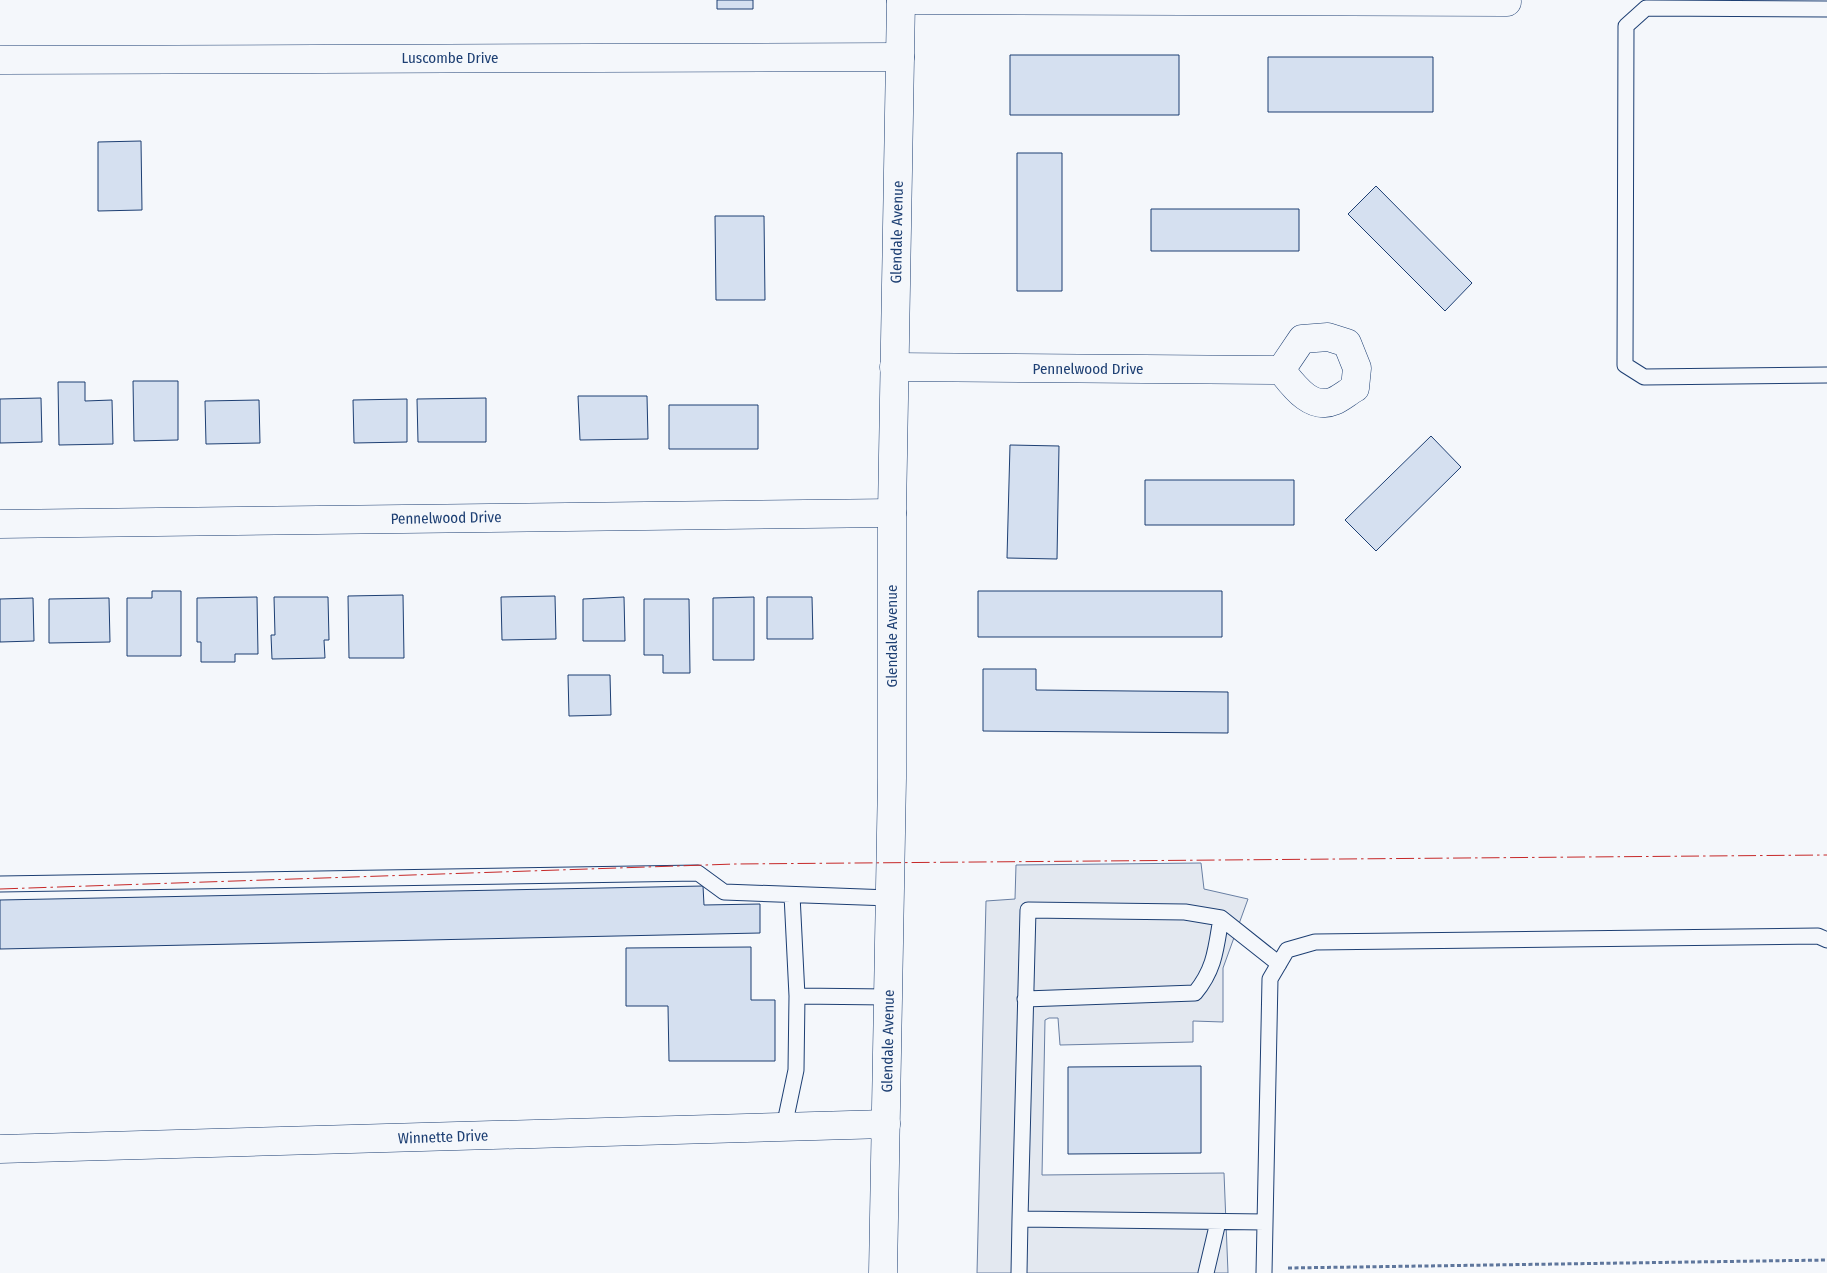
<svg xmlns="http://www.w3.org/2000/svg" width="1827" height="1273" font-family="'Fira Sans Condensed',sans-serif">
	<rect width="100%" height="100%" fill="#f4f7fb"/>
	<path fill="#e3e8f0" stroke="#687fa3" d="M1201,863L1204,889L1248,899L1223,968V1022L1193,1021V1042L1060,1045L1058,1018H1049L1045,1020L1042,1175L1224,1173L1228,1273H977L986,901L1015,899L1016,865Z"/>
	<path fill="#d5e0f0" stroke="#1d3f73" d="M717,0H753V9H717Z
		M1010,55H1179V115H1010Z
		M1268,57H1433V112H1268Z
		M141,141L142,210L98,211V142Z
		M1017,153H1062V291H1017Z
		M1376,186L1472,283L1445,311L1348,214Z
		M1151,209H1299V251H1151Z
		M715,216H764L765,300H716Z
		M133,381H178V440L134,441Z
		M58,382H85V401L112,400L113,444L59,445Z
		M578,396H647L648,439L580,440Z
		M41,398L42,442L0,443V399Z
		M486,398V442H418L417,399Z
		M407,399V442L354,443L353,400Z
		M259,400L260,443L206,444L205,401Z
		M669,405H758V449H669Z
		M1431,436L1461,467L1376,551L1345,520Z
		M1010,445L1059,446L1057,559L1007,558Z
		M1145,480H1294V525H1145Z
		M152,591H181V656H127V598H152Z
		M978,591H1222V637H978Z
		M403,595L404,658H349L348,596Z
		M555,596L556,639L502,640L501,597Z
		M257,597L258,654H235V662H201V642H197V598Z
		M274,597H328L329,640H324L325,658L272,659L271,635H275Z
		M624,597L625,641H583V599Z
		M754,597V660H713V598Z
		M767,597H812L813,639H767Z
		M33,598L34,641L0,642V599Z
		M109,598L110,642L49,643V599Z
		M644,599H689L690,673H663V655H644Z
		M983,669H1036V690L1228,692V733L983,731Z
		M568,675H610L611,715L569,716Z
		M703,886L704,905L760,904V933L0,949V900Z
		M751,947V1000H775V1061H669L668,1006H626V948Z
		M1201,1066V1153L1068,1154V1067Z"/>
	<g fill="none" stroke-linecap="round" stroke-linejoin="round">
		<g stroke="#1d3f73" stroke-width="17">
			<path id="lane" d="M1827,9L1646,8L1626,26L1625,365L1644,377L1827,375
				M0,884L698,873L724,892L890,898
				M792,895L797,996L888,997
				M1025,999L1195,993C1215,969 1216,948 1221,918
				M784,1127L796,1070L797,996
				M1265,1222L1020,1219L1028,910L1185,912L1221,918L1279,964
				M1019,1273L1020,1219
				M1206,1273L1218,1222
				M1264,1273L1270,979L1287,950L1315,942L1818,936L1827,940"/>
		</g>
		<g stroke="#1d3f73" stroke-width="29">
			<path id="street" d="M901,0L1507,2
				M0,60L900,57
				M894,367L1281,370C1293,385 1311,411 1334,401C1341,398 1348,392 1355,388L1357,368L1347,343L1328,337L1302,339L1281,370
				M0,524L892,513
				M0,1149L886,1124"/>
		</g>
		<g stroke="#1d3f73" stroke-width="29">
			<path id="secondary" d="M883,1273L892,778V513L901,0"/>
		</g>
		<path stroke="#5e769c" stroke-width="3" stroke-dasharray="4 2.5" stroke-linecap="butt" d="M1288,1268L1827,1260"/>
		<use href="#lane" stroke="#f4f7fb" stroke-width="15"/>
		<use href="#street" stroke="#f4f7fb" stroke-width="28"/>
		<use href="#secondary" stroke="#f4f7fb" stroke-width="28"/>
		<path stroke="#c62828" stroke-width="1" stroke-dasharray="18 4 2.5 4" stroke-linecap="butt" d="M0,889L735,864L1827,855"/>
	</g>
	<g text-anchor="middle" dominant-baseline="central" stroke-width="4" stroke-linejoin="round" paint-order="stroke">
		<g font-size="15" fill="#1d3f73" stroke="#f4f7fb">
			<text x="450" y="58">Luscombe Drive</text>
			<text transform="translate(897 232) rotate(-89)">Glendale Avenue</text>
			<text x="1088" y="369">Pennelwood Drive</text>
			<text transform="translate(446 518) rotate(-1)">Pennelwood Drive</text>
			<text transform="translate(892 636) rotate(-90)">Glendale Avenue</text>
			<text transform="translate(888 1041) rotate(-89)">Glendale Avenue</text>
			<text transform="translate(443 1137) rotate(-2)">Winnette Drive</text>
		</g>
	</g>
</svg>
